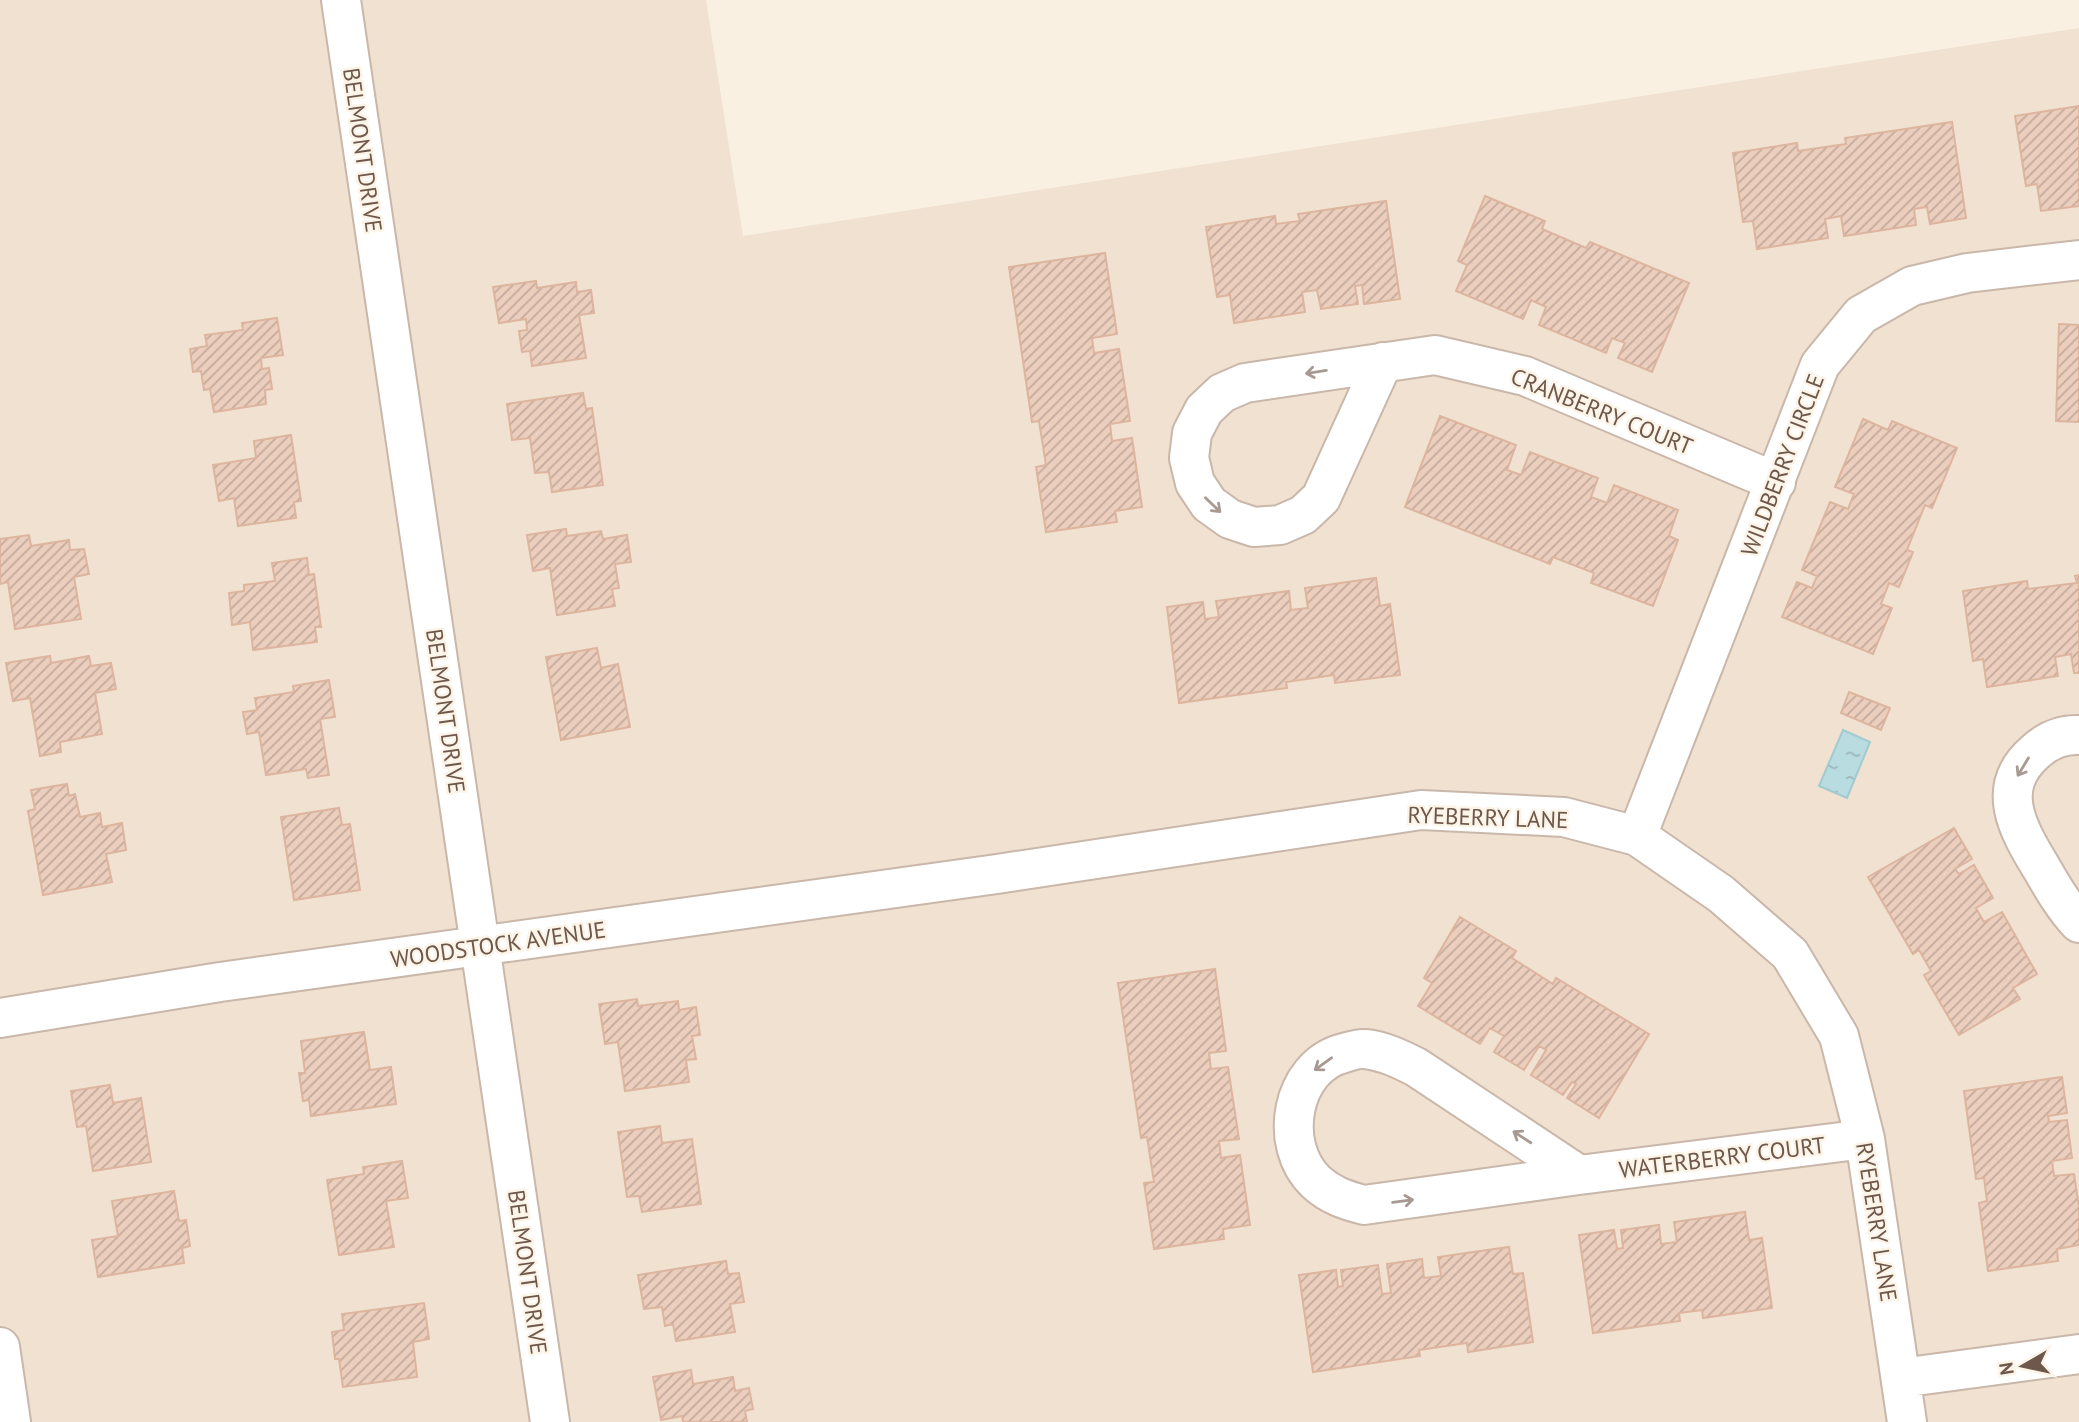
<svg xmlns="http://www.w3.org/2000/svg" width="2079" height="1422" font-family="'PT Sans',sans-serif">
	<defs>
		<pattern id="water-ripples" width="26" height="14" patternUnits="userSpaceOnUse" patternTransform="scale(1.75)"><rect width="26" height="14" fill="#b9dce0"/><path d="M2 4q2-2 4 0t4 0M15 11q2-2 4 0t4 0" fill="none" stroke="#9bb5b8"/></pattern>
		<pattern id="building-hatch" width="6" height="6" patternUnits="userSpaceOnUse" patternTransform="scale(1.75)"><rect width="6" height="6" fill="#eccebd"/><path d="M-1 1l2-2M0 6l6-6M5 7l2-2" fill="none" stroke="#c3aa9c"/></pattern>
	</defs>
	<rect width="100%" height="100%" fill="#f9f0e2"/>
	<path fill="#f0e1d1" d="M0,0H706L743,236L2079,28V1422H0Z"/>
	<path fill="url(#water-ripples)" stroke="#a0cbd1" stroke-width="2" d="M1843,730L1870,742L1847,798L1819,786Z"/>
	<path fill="url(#building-hatch)" stroke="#ddb59f" stroke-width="2" d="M2079,106V206L2041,211L2037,184L2026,186L2015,116Z
		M1952,122L1966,218L1930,224L1927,207L1914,209L1916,225L1844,236L1841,216L1825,219L1828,238L1757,249L1753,221L1743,222L1733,153L1797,143L1798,151L1846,144L1845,138Z
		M1485,196L1545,221L1542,229L1586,248L1590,242L1689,283L1652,372L1618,358L1625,343L1612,338L1606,353L1539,325L1546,307L1531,300L1523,319L1456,291L1467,265L1458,261Z
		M1386,201L1400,299L1364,304L1362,285L1355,286L1358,304L1321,309L1317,290L1302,292L1305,312L1234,323L1230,295L1217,297L1206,227L1275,216L1276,224L1300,221L1298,214Z
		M1105,253L1117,334L1092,338L1094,353L1119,349L1130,421L1110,424L1112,441L1132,438L1142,507L1115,511L1117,522L1046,532L1036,467L1046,465L1039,421L1032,422L1009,267Z
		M536,281L537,288L576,282L577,292L591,290L594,313L579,315L586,358L532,366L530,351L522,352L519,331L527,330L526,319L499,323L493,287Z
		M277,318L283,355L261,358L262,369L269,368L272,389L265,390L266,404L214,412L210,389L204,390L201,371L193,372L190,349L207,346L205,335L243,330L242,323Z
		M2059,324L2079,325V422L2056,421Z
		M583,393L586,409L592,408L603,485L552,492L549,472L535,473L530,438L512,440L507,404Z
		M1440,416L1516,445L1507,470L1521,475L1530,452L1598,478L1591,497L1607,503L1614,485L1678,510L1669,536L1678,540L1653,606L1591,583L1594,573L1553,557L1550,564L1405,507Z
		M1863,419L1888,430L1892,421L1957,448L1932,508L1925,505L1907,550L1913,552L1899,587L1889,583L1881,604L1892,608L1873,654L1782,617L1797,582L1812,588L1817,576L1802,570L1830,502L1848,509L1854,494L1835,487Z
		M291,435L301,501L294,502L296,518L238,526L234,498L219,501L213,465L256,458L254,441Z
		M566,529L567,536L601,531L603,539L627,535L631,562L615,564L619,588L612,589L615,606L557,615L550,568L533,571L527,535Z
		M29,535L31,546L69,540L70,550L84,549L89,574L74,577L81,619L15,629L8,582L0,584V539Z
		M307,558L309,575L314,574L321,627H315L317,642L253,650L250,622L232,625L229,593L244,591V585L275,581L272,563Z
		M2079,575V673H2074L2071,654L2055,657L2058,676L1987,687L1983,659L1973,661L1963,591L2027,581L2028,589L2077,583L2075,576Z
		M1376,578L1380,606L1390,604L1400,675L1335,683L1334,675L1286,682L1287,688L1179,703L1167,607L1203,602L1205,619L1219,617L1216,601L1289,591L1291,610L1308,608L1305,588Z
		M597,648L601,668L618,664L630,727L561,740L546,657Z
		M50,656L51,663L89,656L91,666L111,663L116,689L95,693L102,734L60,742L61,752L40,756L30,698L13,701L6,663Z
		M329,680L335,717L320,719L329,775L308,778L306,769L266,775L259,732L247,734L243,712L257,710L255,698L294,692L293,686Z
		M1849,692L1890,708L1881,730L1841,713Z
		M67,784L69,796L75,794L80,817L100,813L102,827L122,823L126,850L106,854L112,882L43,895L28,811L35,809L31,790Z
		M339,808L342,825L350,824L360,890L294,900L281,817Z
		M1954,828L1972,859L1955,869L1959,874L1974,865L1993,898L1976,908L1984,922L2002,912L2037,974L2013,988L2020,999L1959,1035L1924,975L1931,971L1919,950L1913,954L1868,877Z
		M1460,917L1516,951L1512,958L1553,984L1556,978L1649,1034L1599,1118L1567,1098L1576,1084L1572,1082L1563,1095L1531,1075L1546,1050L1539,1046L1524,1070L1494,1052L1504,1036L1490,1028L1480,1044L1418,1006L1432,983L1424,978Z
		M1215,969L1226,1051L1209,1053L1211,1069L1228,1067L1239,1139L1219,1141L1221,1158L1240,1155L1250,1225L1223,1229L1224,1239L1154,1249L1144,1183L1154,1182L1147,1137L1141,1138L1118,983Z
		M637,999L638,1006L678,1001L679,1010L696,1007L700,1035L692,1036L696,1059L686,1060L689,1082L625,1091L618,1042L605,1044L599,1004Z
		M364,1032L370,1070L391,1067L396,1104L311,1116L309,1100L303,1101L299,1073H305L301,1041Z
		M2062,1077L2067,1113L2048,1116L2049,1122L2067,1120L2072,1158L2052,1161L2054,1176L2074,1174L2079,1207V1245L2057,1249L2058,1261L1988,1271L1979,1203L1987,1201L1984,1178L1976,1179L1964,1091Z
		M110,1085L113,1103L141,1098L151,1162L93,1171L86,1126L77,1127L71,1091Z
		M660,1126L662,1143L692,1139L701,1204L642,1212L639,1196L627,1197L618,1132Z
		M402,1161L408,1198L386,1201L394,1247L339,1255L327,1180L364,1174L363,1167Z
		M174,1191L179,1221L186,1220L190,1246L182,1248L184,1263L98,1277L92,1240L118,1236L112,1201Z
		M1745,1212L1749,1240L1762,1238L1772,1308L1703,1318L1702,1310L1679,1313L1680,1321L1593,1333L1579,1235L1614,1230L1617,1249L1623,1248L1621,1230L1659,1225L1661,1244L1677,1242L1674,1222Z
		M1509,1247L1513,1274L1523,1273L1533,1342L1468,1352L1467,1343L1419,1350L1420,1356L1313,1372L1299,1275L1336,1270L1338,1287L1343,1286L1341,1270L1378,1265L1382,1294L1391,1293L1387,1264L1422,1259L1424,1278L1441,1276L1438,1257Z
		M726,1261L728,1274L739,1273L744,1302L730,1304L735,1332L676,1341L673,1324L665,1326L662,1307L644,1309L638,1275Z
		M424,1303L429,1339L413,1342L417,1377L343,1387L339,1359H335L332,1332L344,1330L342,1314Z
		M691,1370L693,1384L733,1377L735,1391L749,1388L753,1409L745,1411L747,1422H683L682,1416L661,1420L653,1377Z"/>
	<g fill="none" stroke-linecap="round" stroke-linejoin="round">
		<g stroke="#c9b7aa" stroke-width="42">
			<path id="minor" d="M341,0L550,1422
				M1383,362L1321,498L1303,515L1280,525L1254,527L1230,519L1209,504L1195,483L1189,458L1192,433L1204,410L1222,393L1245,383L1435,355L1525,376L1776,482
				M2079,735C2062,734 2047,741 2035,752C1993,789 2019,831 2042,869C2053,888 2064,907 2079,923
				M1637,836L1820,365L1861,315L1912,286L1967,273L2079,260
				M0,1018L220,982L997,874L1421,810L1564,817L1637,836L1721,894L1790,954L1839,1036L1865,1139L1907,1422
				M1579,1175L1416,1067C1400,1059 1384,1051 1365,1049C1359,1048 1351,1051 1344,1053C1291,1066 1277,1145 1316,1182C1330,1195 1345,1200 1364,1205L1579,1175L1865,1139
				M0,1347L11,1422
				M1901,1378L2079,1354"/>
		</g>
		<use href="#minor" stroke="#fff" stroke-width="38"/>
	</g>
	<defs><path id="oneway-shaft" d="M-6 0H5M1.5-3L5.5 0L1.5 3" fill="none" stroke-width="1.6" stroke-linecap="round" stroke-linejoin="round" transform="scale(1.75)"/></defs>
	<g stroke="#a89a93">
		<use href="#oneway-shaft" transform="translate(1316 372) rotate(171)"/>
		<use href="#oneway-shaft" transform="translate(1213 505) rotate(44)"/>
		<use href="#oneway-shaft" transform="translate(2023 767) rotate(121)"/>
		<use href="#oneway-shaft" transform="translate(1323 1064) rotate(144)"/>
		<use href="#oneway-shaft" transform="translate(1522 1137) rotate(-147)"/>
		<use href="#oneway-shaft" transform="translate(1403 1201) rotate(-8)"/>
	</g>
	<g text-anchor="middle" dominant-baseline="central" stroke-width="5" stroke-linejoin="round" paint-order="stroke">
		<g font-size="23" fill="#6e574b" stroke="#fdf4e8">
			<text transform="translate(363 150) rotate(82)">BELMONT DRIVE</text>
			<text transform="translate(1602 411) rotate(22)">CRANBERRY COURT</text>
			<text transform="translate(1782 465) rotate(-69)">WILDBERRY CIRCLE</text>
			<text transform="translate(446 711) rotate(82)">BELMONT DRIVE</text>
			<text transform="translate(1488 817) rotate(2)">RYEBERRY LANE</text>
			<text transform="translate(498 944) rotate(-8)">WOODSTOCK AVENUE</text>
			<text transform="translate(1722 1157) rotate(-7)">WATERBERRY COURT</text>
			<text transform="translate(1877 1222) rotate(81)">RYEBERRY LANE</text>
			<text transform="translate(528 1272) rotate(82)">BELMONT DRIVE</text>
		</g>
	</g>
	<g transform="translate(2023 1366) rotate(261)" stroke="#fdf4e8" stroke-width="5" paint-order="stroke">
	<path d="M0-5L12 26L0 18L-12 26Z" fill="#6e574b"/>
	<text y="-10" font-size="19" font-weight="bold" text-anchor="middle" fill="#6e574b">N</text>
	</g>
</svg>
